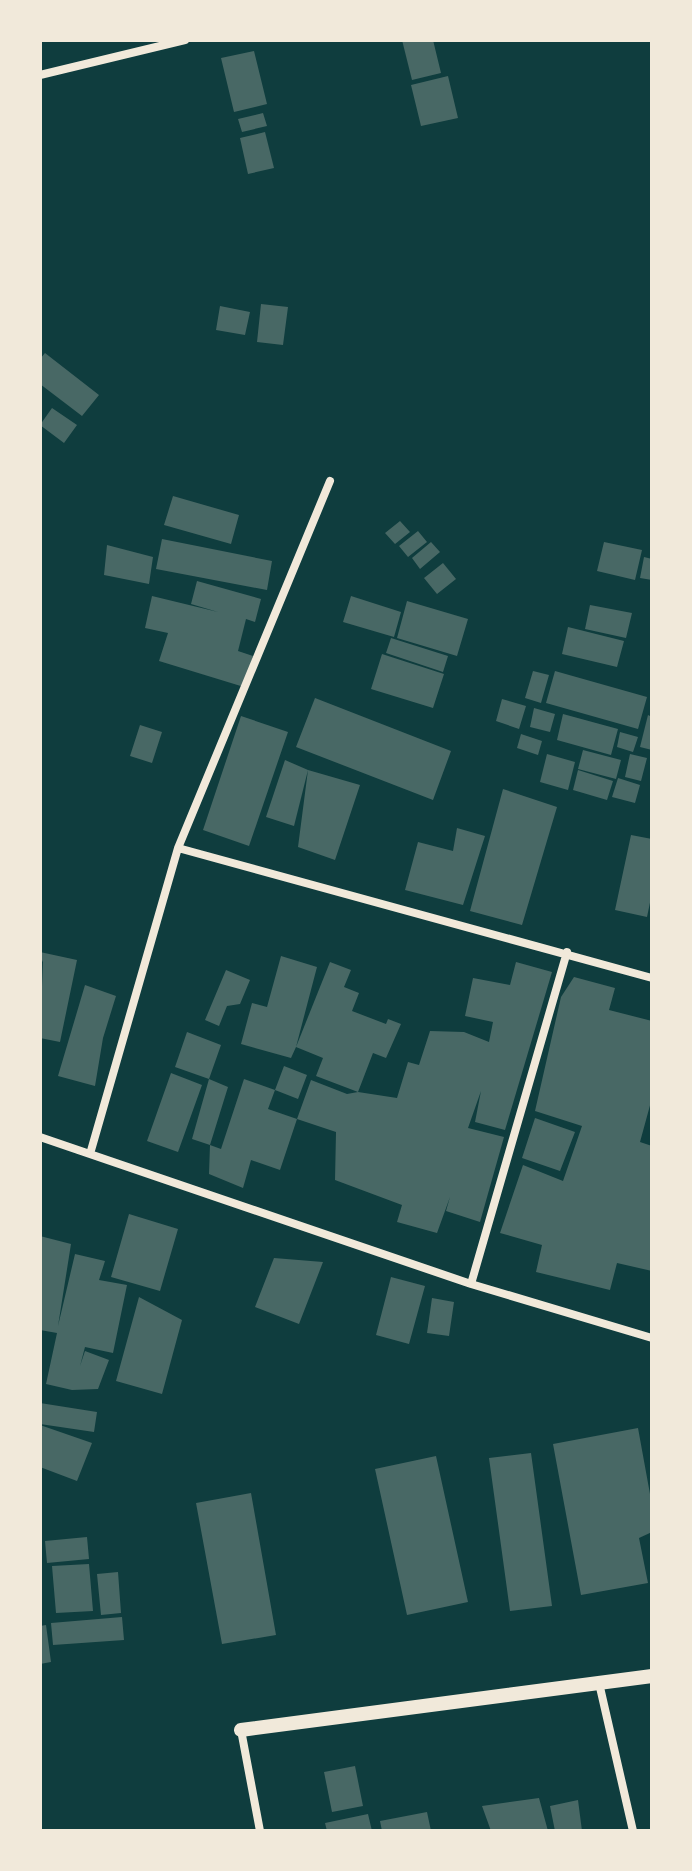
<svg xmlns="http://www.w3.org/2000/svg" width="692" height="1871" font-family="Roboto,sans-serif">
	<rect width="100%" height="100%" fill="#0f3d3e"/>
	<path fill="#486865" d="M402,40H433L441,73L412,80Z
		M254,51L267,104L234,112L221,58Z
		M448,76L458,118L421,126L411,85Z
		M263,113L267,126L242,132L238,119Z
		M265,132L274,168L248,174L240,138Z
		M261,304L288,307L283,345L257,342Z
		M220,306L250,312L245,335L216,330Z
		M45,353L99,395L82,416L40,384V359Z
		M52,408L77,425L64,443L40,425Z
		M173,496L239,515L231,544L164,525Z
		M400,521L410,532L395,544L385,533Z
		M418,531L427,542L408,557L399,546Z
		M162,539L272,561L267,590L156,569Z
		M431,542L440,552L420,569L412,558Z
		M604,542L642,550L635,580L597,571Z
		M107,545L153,557L149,584L104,575Z
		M644,557L652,559V580L640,578Z
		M443,563L456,579L437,594L424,578Z
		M197,581L261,599L255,622L246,619L238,651L253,656L244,687L159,661L168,633L145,628L152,596L218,612L191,604Z
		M351,596L401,612L394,637L343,622Z
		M407,601L468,619L457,656L397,638Z
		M590,605L632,613L626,638L585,629Z
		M568,627L624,641L617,667L562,654Z
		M391,638L448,656L443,672L386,653Z
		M382,654L444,674L433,708L371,689Z
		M533,671L549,675L541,703L525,698Z
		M555,671L647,697L638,729L546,703Z
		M315,698L451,751L433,800L296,747Z
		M502,699L526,706L519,729L496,721Z
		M534,708L555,714L550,732L530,727Z
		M563,714L618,729L611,755L557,740Z
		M648,715L652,717V750L640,747Z
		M241,716L288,732L249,846L203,830Z
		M140,725L162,732L152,763L130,756Z
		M620,732L638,737L633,752L617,747Z
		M521,734L542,741L538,755L517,748Z
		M583,750L621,760L616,779L578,769Z
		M547,754L575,762L568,790L540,782Z
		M630,754L647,758L641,781L625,777Z
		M285,760L308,770L294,826L266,817Z
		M308,770L360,785L335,860L298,847Z
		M578,770L613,781L607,800L573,790Z
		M618,778L640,785L635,803L612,797Z
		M503,789L557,807L522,925L470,911Z
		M457,828L485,836L463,905L405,890L418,842L453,851Z
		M631,835L652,839V893L647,917L615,910Z
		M40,952L77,960L60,1042L40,1038L43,960L40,967Z
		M281,956L317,967L296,1047L291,1058L241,1044L252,1003L267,1007Z
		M330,962L351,970L344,987L359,993L352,1011L386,1024L388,1019L401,1024L386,1058L373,1053L358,1092L397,1098L408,1062L419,1065L430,1031L464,1032L489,1042L493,1022L465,1016L473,978L510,985L516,962L552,972L505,1130L475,1122L481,1091L468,1128L504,1137L480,1222L446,1211L450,1197L437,1233L397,1222L402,1205L335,1180L336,1132L297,1119L311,1080L347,1094L358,1092L316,1076L323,1058L296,1047Z
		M226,970L250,980L240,1004L227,1006L219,1026L205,1020Z
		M574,977L615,988L609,1010L652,1021V1098L640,1142L652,1146V1271L617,1263L610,1290L536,1272L542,1245L500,1233L523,1165L563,1181L582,1126L535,1111L561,997Z
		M85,985L116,996L103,1038L95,1086L58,1076Z
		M187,1032L221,1045L209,1079L175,1067Z
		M284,1066L307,1075L298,1099L275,1090Z
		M171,1073L202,1085L178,1152L147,1141Z
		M209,1079L228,1087L210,1145L192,1139Z
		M244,1079L275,1090L268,1109L297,1119L280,1170L251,1160L243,1188L209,1174L210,1145L221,1149Z
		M535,1118L575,1132L560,1171L522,1158Z
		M129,1214L178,1229L160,1291L111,1277Z
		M40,1236L71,1244L58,1326L75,1254L105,1261L99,1280L127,1285L113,1353L85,1347L80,1366L85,1351L109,1360L98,1389L72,1390L46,1384L57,1333L40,1330Z
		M274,1258L323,1262L299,1324L255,1307Z
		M391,1277L425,1286L409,1344L376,1335Z
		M139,1297L182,1320L162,1394L116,1381Z
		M432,1298L454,1302L449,1336L427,1333Z
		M40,1403L97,1412L94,1432L40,1424Z
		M40,1425L92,1443L77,1481L40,1467Z
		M638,1428L652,1505V1532L639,1538L648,1583L581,1595L553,1444Z
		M531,1453L552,1606L510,1611L489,1458Z
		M436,1456L468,1602L407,1615L375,1469Z
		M251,1493L276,1635L222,1644L196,1503Z
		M87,1537L89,1559L47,1563L45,1541Z
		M89,1564L93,1611L56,1613L52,1566Z
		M118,1572L121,1613L101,1615L97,1574Z
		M122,1617L124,1640L53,1645L51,1623Z
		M46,1625L51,1662L40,1664V1626Z
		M355,1766L363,1806L332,1812L324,1772Z
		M539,1798L548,1831H491L482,1806Z
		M578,1800L582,1831H555L550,1806Z
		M427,1812L431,1831H382L380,1821Z
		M368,1814L372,1831H327L325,1823Z"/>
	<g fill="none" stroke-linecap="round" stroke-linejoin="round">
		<path stroke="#f1e9da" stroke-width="8" d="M40,75L185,40
			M178,848L652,978
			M40,1137L471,1284L652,1338
			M90,1154L178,848L330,481
			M471,1284L567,952
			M599,1683L633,1831
			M241,1730L260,1831"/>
		<path stroke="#f1e9da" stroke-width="14" d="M241,1730L652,1676"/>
	</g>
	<rect width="692" height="1871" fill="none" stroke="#f1e9da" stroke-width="84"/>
</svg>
